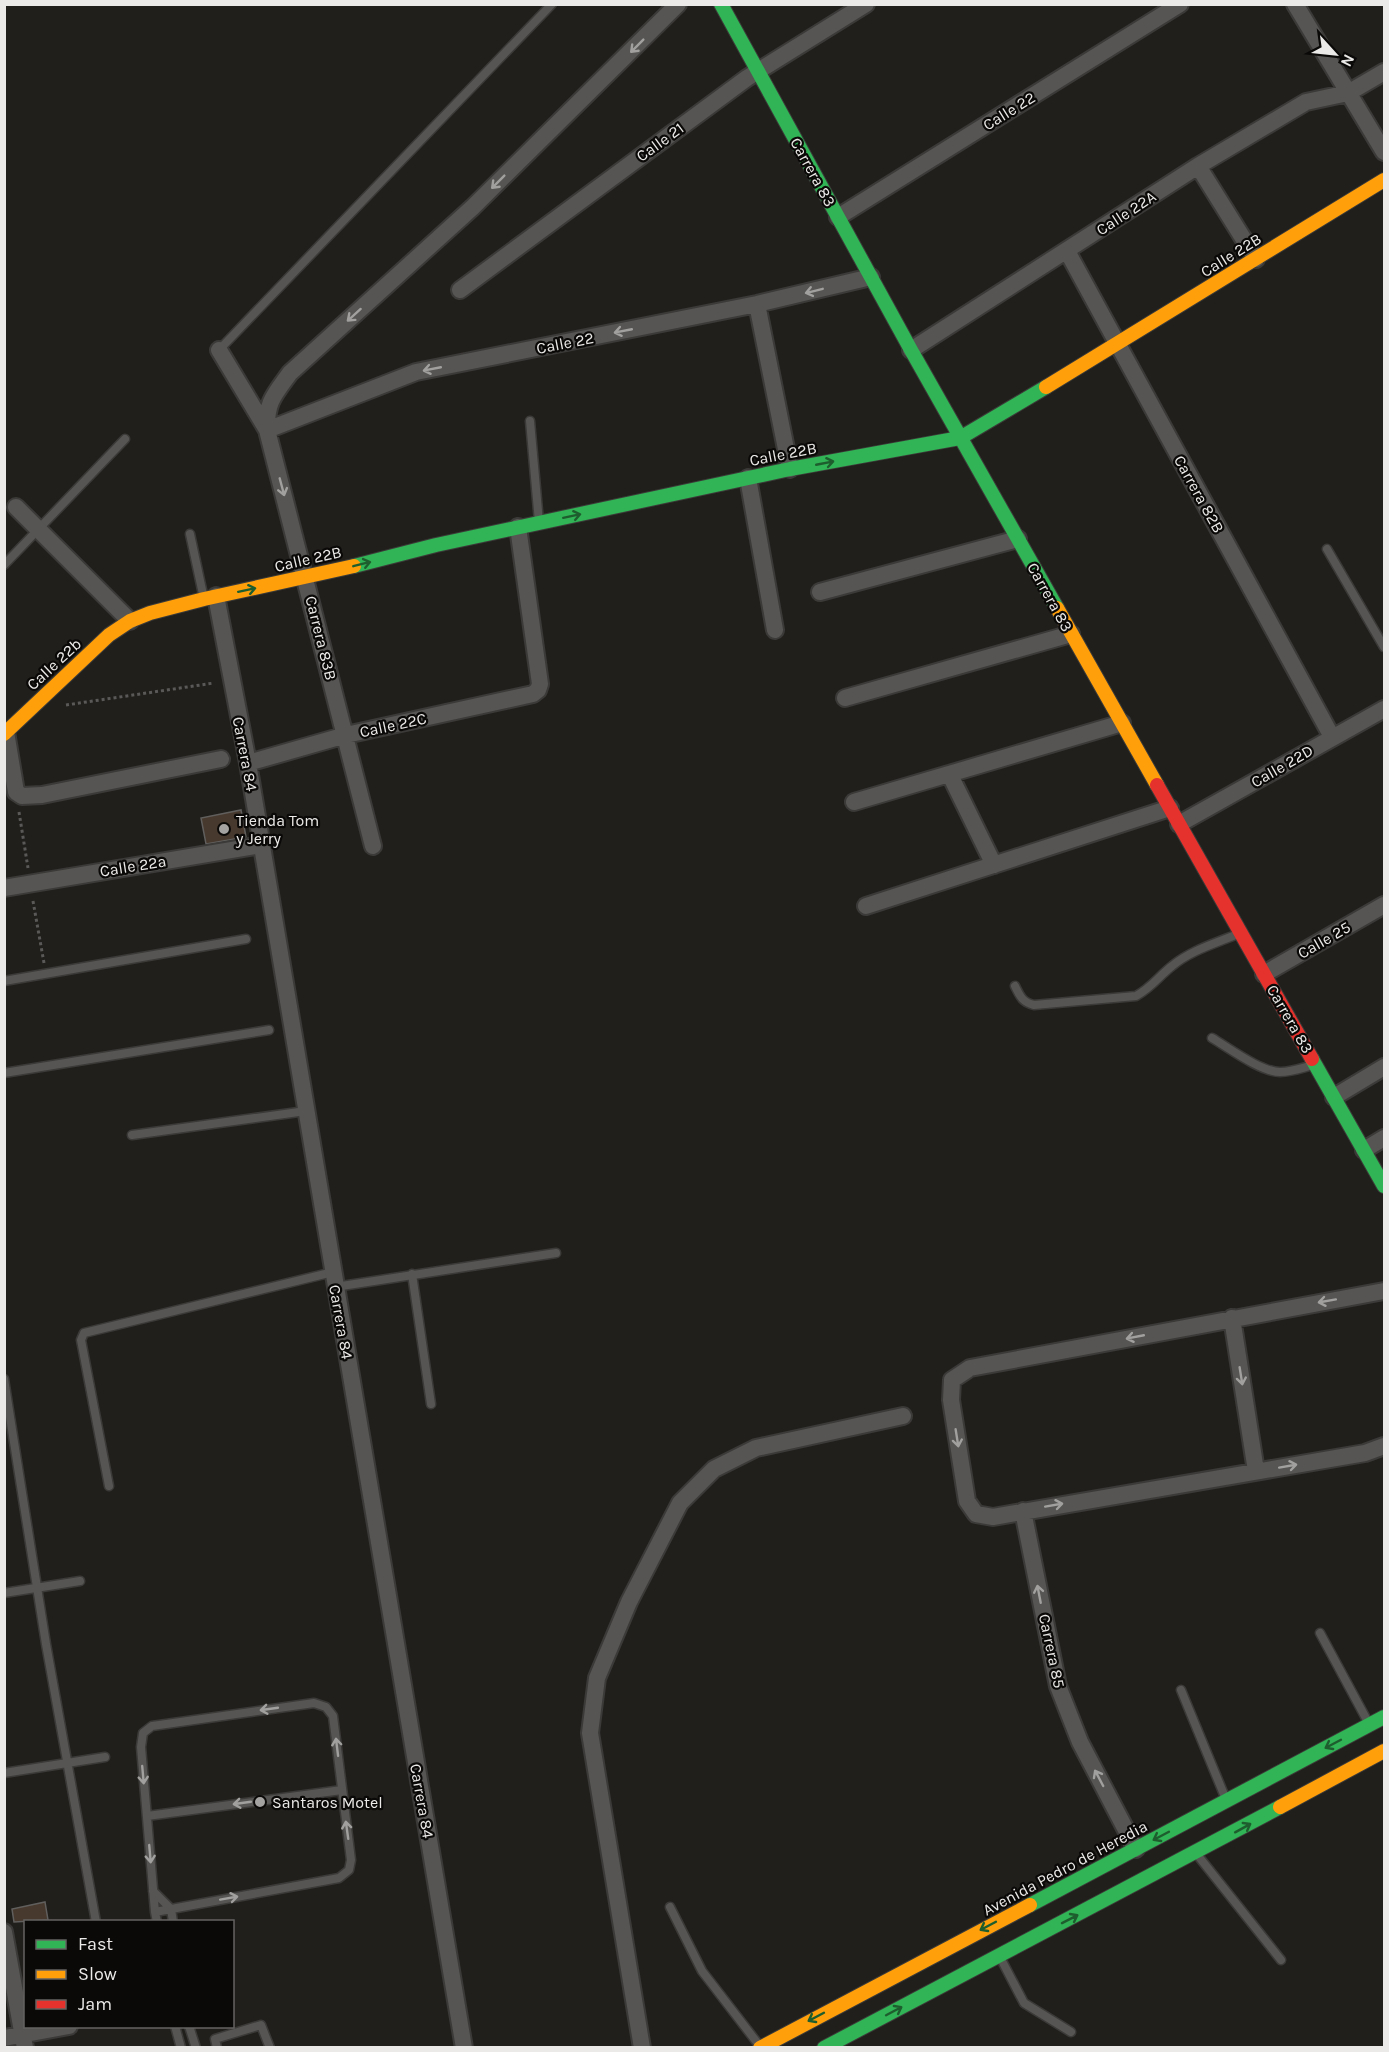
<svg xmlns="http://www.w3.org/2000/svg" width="1389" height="2052" font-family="Karla,sans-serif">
	<rect width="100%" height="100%" fill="#211f1c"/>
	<path fill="#47392e" stroke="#615f5d" stroke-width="1.5" d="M241,810L246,837L206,844L201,818Z
		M45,1902L48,1920L14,1922L12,1909Z"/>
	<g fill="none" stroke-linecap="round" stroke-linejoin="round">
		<g stroke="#3b3a38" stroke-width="11">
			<path id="lane" d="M219,350L552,4
				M530,421L539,522
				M190,534L204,599
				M1327,549L1384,647
				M4,565L125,439
				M4,981L246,939
				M1015,986C1020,996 1022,1002 1034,1005L1136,996C1152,987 1158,977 1172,966C1191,950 1217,943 1240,933
				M1212,1038C1229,1048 1261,1072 1280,1072C1292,1072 1302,1068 1313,1065
				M4,1073L269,1030
				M132,1135L306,1111
				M412,1274L431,1404
				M335,1287L556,1253
				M4,1379L46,1644L96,1922
				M109,1486L81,1340L84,1333L333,1272
				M4,1593L80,1581
				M1320,1633L1368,1722
				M1181,1690L1225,1797
				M4,1773L105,1757
				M147,1816L342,1790
				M1199,1857L1281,1960
				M153,1891L171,1909L173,1922
				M670,1907L702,1971L759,2045
				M155,1912L339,1878L349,1870L351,1860L333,1716L326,1707L314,1703L152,1726L143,1733L141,1747L155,1912L157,1922
				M1001,1959L1024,2003L1071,2032
				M175,2026L181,2048
				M189,2026L196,2048
				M217,2048L215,2039L261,2025L270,2048"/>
		</g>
		<g stroke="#3b3a38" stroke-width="20">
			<path id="street" d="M1295,4L1384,152
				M1198,166L1256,259
				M838,217L1180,4
				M1067,251L1332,737
				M460,290L747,78L866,4
				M757,304L790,469
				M219,350L267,430
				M911,350L1198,166L1306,102L1348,93L1384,72
				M267,430L416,372L757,304L871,277
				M748,478L775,630
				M16,507L130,621
				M820,592L1018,539
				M216,596L248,763L464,2048
				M845,698L1071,634
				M6,732L16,792L22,796L42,795L221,759
				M248,763L346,735L533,694L538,690L540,684L518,527
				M950,775L994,865
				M854,802L1122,723
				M1179,824L1384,709
				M373,846L267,430C266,402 274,395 290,373L473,207L678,4
				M4,888L261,845
				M866,906L1170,808
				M1264,974L1384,905
				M1334,1097L1384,1067
				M1364,1150L1384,1138
				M1384,1291L970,1368L952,1380L951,1400L967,1501L976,1514L993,1517L1365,1453L1384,1446
				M1232,1318L1256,1471
				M1023,1511L1058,1686L1080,1742L1136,1849
				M4,1932L25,2048
				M4,2038L69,2026
				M642,2048L590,1733L597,1678L629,1602L680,1503L714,1469L756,1448L903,1416"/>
		</g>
		<g stroke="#3b3a38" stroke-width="16">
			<path id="fast" d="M721,4L911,350L1057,608
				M354,566L436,545L790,469L960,438L1046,387
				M1312,1059L1384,1186
				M1030,1905L1384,1717
				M824,2048L1280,1807"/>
		</g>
		<g stroke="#3b3a38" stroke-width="16">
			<path id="slow" d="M1046,387L1384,180
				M1057,608L1157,785
				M4,734L109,635L130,621L150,613L204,599L354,566
				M1280,1807L1384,1751
				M760,2048L1030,1905"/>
		</g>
		<g stroke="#3b3a38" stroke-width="16">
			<path id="jam" d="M1157,785L1312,1059"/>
		</g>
		<path stroke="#5a5958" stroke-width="3" stroke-dasharray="3 3" stroke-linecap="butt" d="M66,705L214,683
			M19,812L28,868
			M33,901L44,963"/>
		<use href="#lane" stroke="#565553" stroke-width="8"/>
		<use href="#street" stroke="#565553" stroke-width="16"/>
		<use href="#fast" stroke="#30b455" stroke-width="14"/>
		<use href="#slow" stroke="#ff9f0a" stroke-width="14"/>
		<use href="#jam" stroke="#e5322d" stroke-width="14"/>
	</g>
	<defs><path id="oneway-shaft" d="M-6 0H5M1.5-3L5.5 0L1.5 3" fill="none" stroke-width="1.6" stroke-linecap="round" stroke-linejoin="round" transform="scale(1.5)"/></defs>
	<g stroke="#a1a09e">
		<use href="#oneway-shaft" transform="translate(637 46) rotate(135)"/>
		<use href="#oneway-shaft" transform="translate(498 182) rotate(135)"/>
		<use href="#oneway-shaft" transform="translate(814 291) rotate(166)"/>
		<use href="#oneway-shaft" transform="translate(354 315) rotate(138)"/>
		<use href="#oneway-shaft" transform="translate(623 331) rotate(169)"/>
		<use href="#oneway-shaft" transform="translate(432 369) rotate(169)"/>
		<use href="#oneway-shaft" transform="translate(282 487) rotate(75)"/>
		<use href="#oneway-shaft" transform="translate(1327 1301) rotate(170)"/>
		<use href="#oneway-shaft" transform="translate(1135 1337) rotate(169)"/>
		<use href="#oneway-shaft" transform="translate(1241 1376) rotate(81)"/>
		<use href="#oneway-shaft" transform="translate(957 1438) rotate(81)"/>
		<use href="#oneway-shaft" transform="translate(1288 1466) rotate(-10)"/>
		<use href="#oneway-shaft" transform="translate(1054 1505) rotate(-10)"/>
		<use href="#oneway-shaft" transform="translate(1039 1594) rotate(-101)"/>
		<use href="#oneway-shaft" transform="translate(269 1709) rotate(172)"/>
		<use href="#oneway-shaft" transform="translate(337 1747) rotate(-97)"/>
		<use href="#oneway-shaft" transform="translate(143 1775) rotate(85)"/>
		<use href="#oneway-shaft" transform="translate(1099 1778) rotate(-118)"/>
		<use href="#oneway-shaft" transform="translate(242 1803) rotate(172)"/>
		<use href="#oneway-shaft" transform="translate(347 1830) rotate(-98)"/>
		<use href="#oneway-shaft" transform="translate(150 1854) rotate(85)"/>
		<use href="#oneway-shaft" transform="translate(229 1898) rotate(-10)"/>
	</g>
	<g stroke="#1e5e2e">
		<use href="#oneway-shaft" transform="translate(825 463) rotate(-11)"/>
		<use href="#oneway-shaft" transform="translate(572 516) rotate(-12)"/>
		<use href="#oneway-shaft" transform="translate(362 564) rotate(-14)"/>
		<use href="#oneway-shaft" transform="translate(247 590) rotate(-12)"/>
		<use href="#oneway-shaft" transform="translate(1333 1744) rotate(152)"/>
		<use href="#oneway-shaft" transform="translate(1243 1828) rotate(-29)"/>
		<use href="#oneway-shaft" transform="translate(1161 1836) rotate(152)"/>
		<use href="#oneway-shaft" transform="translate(1070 1919) rotate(-27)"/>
		<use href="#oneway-shaft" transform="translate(988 1926) rotate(152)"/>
		<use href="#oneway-shaft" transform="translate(894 2011) rotate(-28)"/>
		<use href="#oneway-shaft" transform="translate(816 2017) rotate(152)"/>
	</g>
	<g fill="#a5a3a1" stroke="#0b0908" stroke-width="2">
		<circle cx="224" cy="829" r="6"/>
		<circle cx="260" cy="1802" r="6"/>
	</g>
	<g text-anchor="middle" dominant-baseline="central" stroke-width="4.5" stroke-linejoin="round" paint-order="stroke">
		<g font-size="16" fill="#eceae8" stroke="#0b0908">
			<text transform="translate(1009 111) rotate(-32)">Calle 22</text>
			<text transform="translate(660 142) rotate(-36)">Calle 21</text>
			<text transform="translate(813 172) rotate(61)">Carrera 83</text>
			<text transform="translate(1126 213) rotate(-33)">Calle 22A</text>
			<text transform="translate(1231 255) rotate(-32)">Calle 22B</text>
			<text transform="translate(565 343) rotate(-11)">Calle 22</text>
			<text transform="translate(783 454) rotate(-11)">Calle 22B</text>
			<text transform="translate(1199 494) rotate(61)">Carrera 82B</text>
			<text transform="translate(308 559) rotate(-13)">Calle 22B</text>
			<text transform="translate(1050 597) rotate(61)">Carrera 83</text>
			<text transform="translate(321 638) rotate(76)">Carrera 83B</text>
			<text transform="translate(54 664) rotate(-43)">Calle 22b</text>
			<text transform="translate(393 725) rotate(-12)">Calle 22C</text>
			<text transform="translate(245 754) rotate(79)">Carrera 84</text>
			<text transform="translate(1282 766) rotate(-30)">Calle 22D</text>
			<text transform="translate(133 866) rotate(-9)">Calle 22a</text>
			<text transform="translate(1324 940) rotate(-30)">Calle 25</text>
			<text transform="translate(1290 1019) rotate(60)">Carrera 83</text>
			<text transform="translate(341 1322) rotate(80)">Carrera 84</text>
			<text transform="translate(1052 1651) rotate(78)">Carrera 85</text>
			<text transform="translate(422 1801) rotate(80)">Carrera 84</text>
			<text transform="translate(1065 1868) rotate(-28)">Avenida Pedro de Heredia</text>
		</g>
		<g font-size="16" fill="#eceae8" stroke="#0b0908" text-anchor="start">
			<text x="236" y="820">Tienda Tom<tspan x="236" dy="18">y Jerry</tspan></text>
			<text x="272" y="1802">Santaros Motel</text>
		</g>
	</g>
	<rect width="1389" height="2052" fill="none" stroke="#eceae8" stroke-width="12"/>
	<rect x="24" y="1920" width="210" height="108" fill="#0b0908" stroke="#656362" stroke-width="1.5"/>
	<rect x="36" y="1940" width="30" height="9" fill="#30b455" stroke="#656362" stroke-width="1.5"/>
	<text x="78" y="1950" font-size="18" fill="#eceae8">Fast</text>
	<rect x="36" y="1970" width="30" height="9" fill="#ff9f0a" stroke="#656362" stroke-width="1.5"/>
	<text x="78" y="1980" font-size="18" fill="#eceae8">Slow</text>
	<rect x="36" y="2000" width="30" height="9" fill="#e5322d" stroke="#656362" stroke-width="1.5"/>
	<text x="78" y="2010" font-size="18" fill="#eceae8">Jam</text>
	<g transform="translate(1335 54) rotate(117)" stroke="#0b0908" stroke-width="4.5" paint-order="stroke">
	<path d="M0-4.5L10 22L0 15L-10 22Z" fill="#eceae8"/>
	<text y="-9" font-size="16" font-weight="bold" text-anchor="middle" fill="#eceae8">N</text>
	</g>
</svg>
